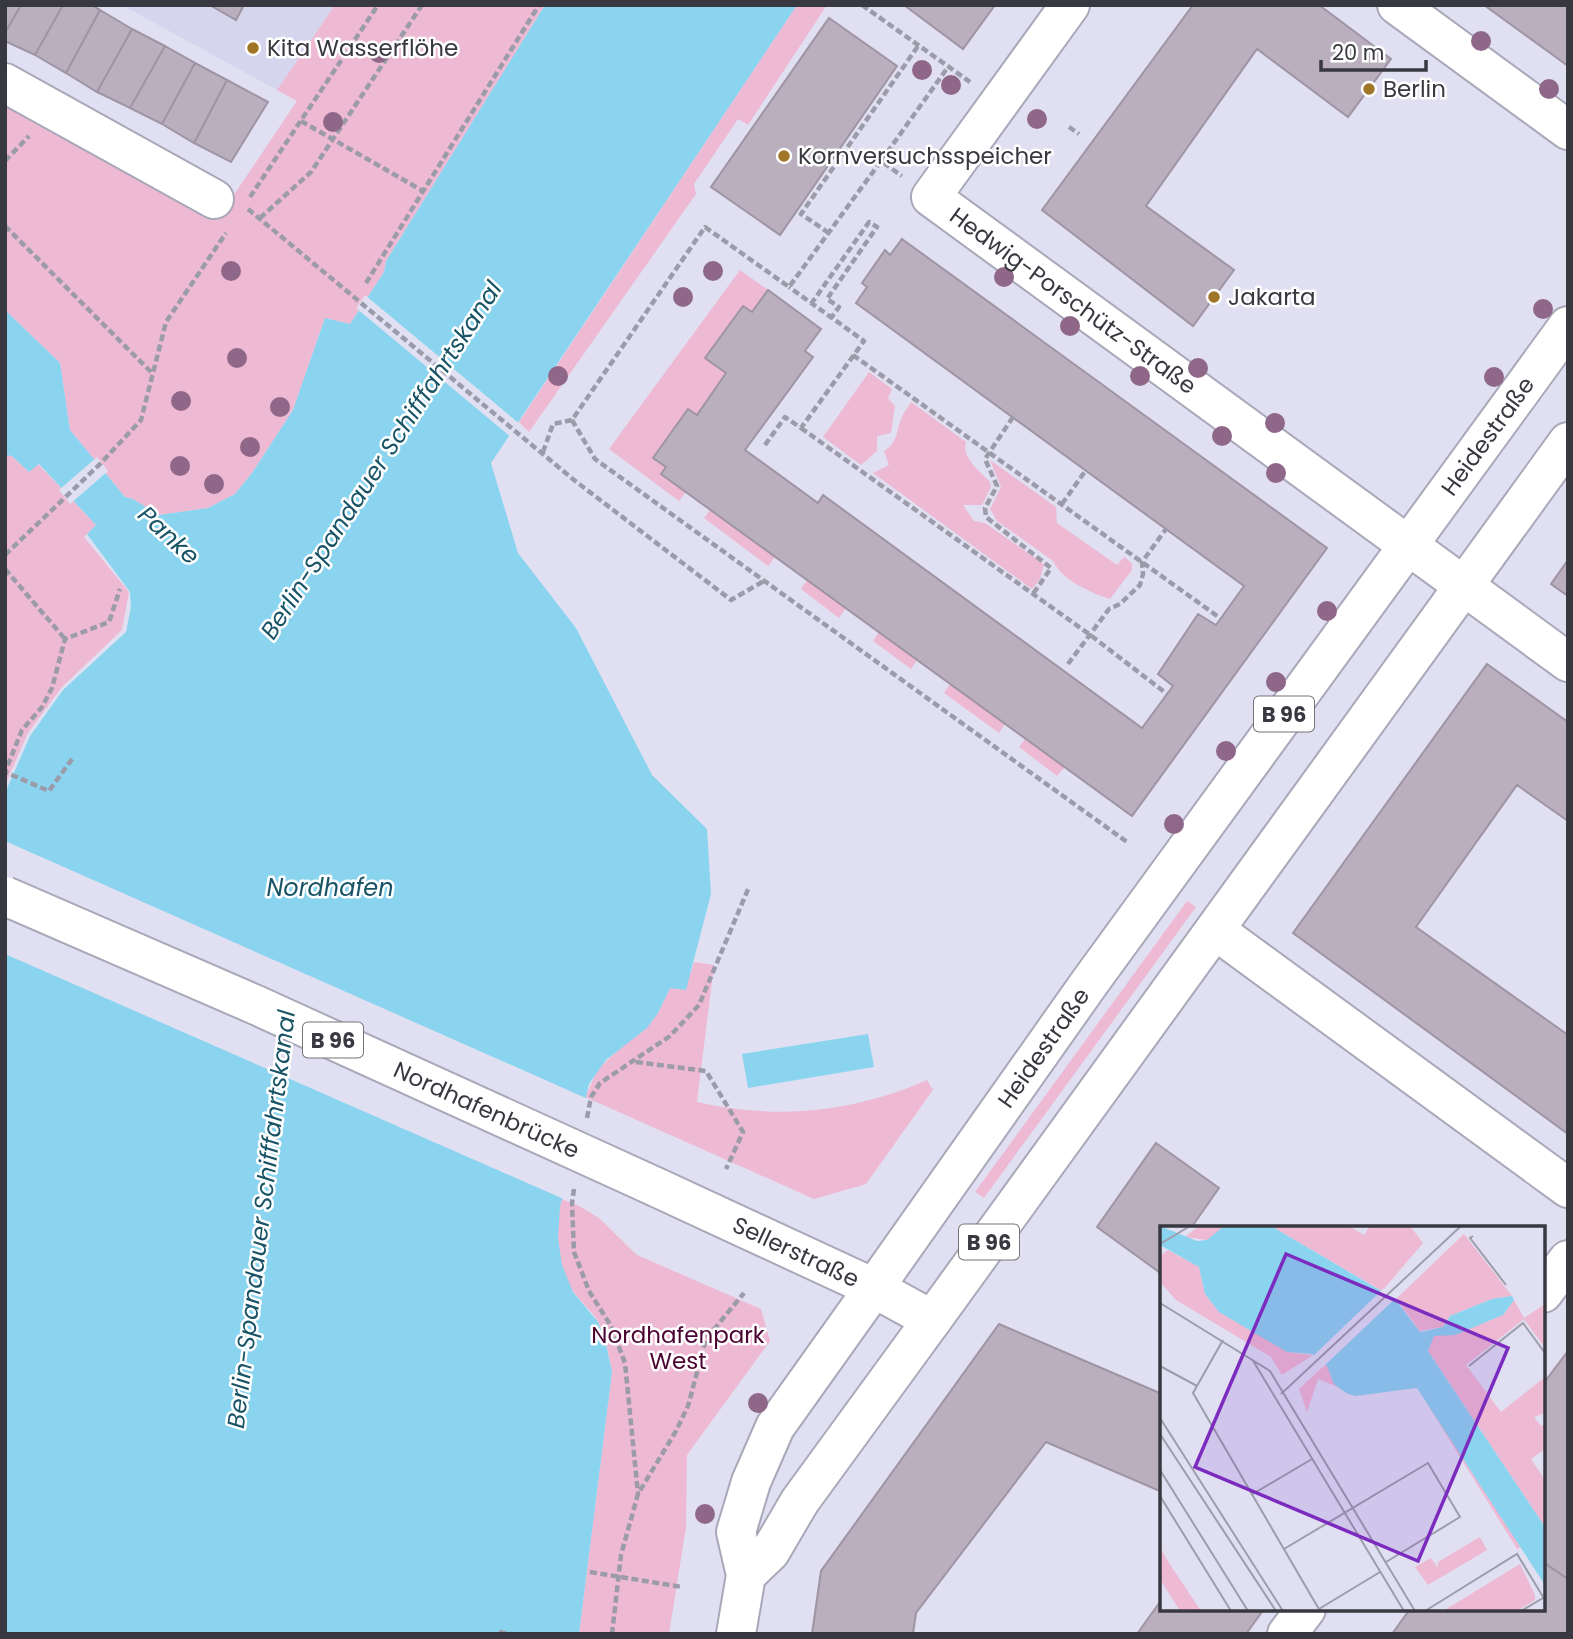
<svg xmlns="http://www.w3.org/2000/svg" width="1573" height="1639" font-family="Poppins,sans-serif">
	<rect width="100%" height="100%" fill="#e0e0f2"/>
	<path fill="#d5d5ee" d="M122,5H335L277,90Z"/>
	<path fill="#eeb9d3" d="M335,5H545L386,261L384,272L350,324L325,318L293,410L252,473L235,494L208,508L158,515L133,499L125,497L70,430L60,363L5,310V105L217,220L297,101L277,90Z
		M797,5H827L748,125L738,119L694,184L696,194L529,432L519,422Z
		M740,270L768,290L752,312L743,307L706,358L726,373L697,415L688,409L653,457L666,467L661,474L686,492L679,501L609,449Z
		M869,372L892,389L888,398L895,406L891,433L877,436V451L861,465L823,437Z
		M911,402L966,442C961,458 980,471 990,482L991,487L982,505H963L974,521L985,523L1044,564L1040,579L1032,589L873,473L889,465L884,451C898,443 896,430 902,417C904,412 908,407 911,402Z
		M5,455L12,456L29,472L38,464L96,525L84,537L129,592L122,630L62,687L28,733L5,785Z
		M990,460L1056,507L1057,523L1117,565L1124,557L1132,563V570L1110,599C1091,593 1062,580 1053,561L997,521L990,509L1001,487Z
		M710,510L775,557L768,566L704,518Z
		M807,580L846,608L839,618L801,589Z
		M879,632L917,660L911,669L873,641Z
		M950,684L1005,724L999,733L944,693Z
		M1025,739L1065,767L1057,776L1019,747Z
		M1187,901L1196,907L984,1198L975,1192Z
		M694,962L714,965L697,1102C777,1120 852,1113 927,1080L932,1089L935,1087L866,1184L814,1199L585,1097L598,1069L658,1013L670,988L691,973Z
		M562,1199L579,1206L599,1218L637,1255L761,1309L770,1341L687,1455L686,1527L669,1634H579L612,1372C609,1356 606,1339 599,1324C594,1313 583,1304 575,1294C557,1270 553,1227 562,1199Z"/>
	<path fill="#8bd4ef" d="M545,5H797L491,463L518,553L576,628L652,775L707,829L711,894L686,990L670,988L658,1013L647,1028L606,1060L589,1084L560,1207L558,1238L562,1265L573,1292L598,1322L606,1344L612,1372L579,1634H5V793L30,736L63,690L126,632L131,607L130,592L87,534L96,525L39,464L29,472L12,456L5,455V310L60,363L70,430L125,497L133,499L159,515L208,508L235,494L252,473L293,410L325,318L350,324L384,272L386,261Z
		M868,1034L874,1067L748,1088L742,1054Z"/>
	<path fill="#e0e0f2" d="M365,295L521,425L512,438L356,308Z
		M97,457L108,471L70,504L59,490Z
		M5,841L588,1099L566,1200L5,954Z"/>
	<path fill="#baafbe" stroke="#9f94a3" stroke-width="2" d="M5,5H21L5,33Z
		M21,5H63L35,55L5,41V33Z
		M63,5H91L100,10L66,73L35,55Z
		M210,5H244L236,20Z
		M904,5H995L963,49Z
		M1193,5H1319L1391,59L1348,117L1257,49L1146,206L1234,270L1193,326L1042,210Z
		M1484,5H1568V66Z
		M100,10L132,29L97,92L66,73Z
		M829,18L897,66L780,235L711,187Z
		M132,29L165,46L130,108L97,92Z
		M165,46L195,63L162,124L130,108Z
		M195,63L227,80L194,143L162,124Z
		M227,80L268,102L231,162L194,143Z
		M902,239L1327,548L1132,816L661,474L666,467L653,458L688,409L697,415L726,373L705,358L743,306L752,312L768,290L821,329L805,351L813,357L745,450L818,503L823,495L1142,728L1173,686L1158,674L1198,614L1216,625L1244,586L856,303L867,287L862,283L885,250L890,255Z
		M1568,560V596L1551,584Z
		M1487,664L1568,722V821L1517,785L1416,927L1568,1035V1134L1293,933Z
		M1156,1143L1219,1188L1191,1228H1162V1268L1159,1272L1097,1227Z
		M999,1324L1162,1394V1492L1046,1442L916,1613L913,1634H812L821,1571Z
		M1568,1351V1579L1543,1562V1384Z
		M1543,1562L1568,1579V1634H1392L1410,1609H1543Z
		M1162,1599V1609H1264L1246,1634H1137Z"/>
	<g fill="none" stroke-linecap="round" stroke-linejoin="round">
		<g stroke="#a8a8b9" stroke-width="42">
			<g id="street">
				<path id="s1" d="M1070,5L931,197L1568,662"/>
				<path d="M1397,5L1568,130"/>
				<path d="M5,83L214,199"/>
				<path d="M1215,930L1568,1188"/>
				<path d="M1543,1293L1568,1260"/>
				<path d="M1287,1634L1306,1609"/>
			</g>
		</g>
		<g stroke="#a8a8b9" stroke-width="42">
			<path id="secondary" d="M746,1575L770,1552L800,1501L932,1320
				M736,1634L746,1575L736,1532L751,1482L775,1427L874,1288"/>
		</g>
		<g stroke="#a8a8b9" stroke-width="42">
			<g id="primary">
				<path id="s2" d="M658,1188L874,1288L932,1320L1568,442"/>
				<path id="s3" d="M874,1288L1090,982L1568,326"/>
			</g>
		</g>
		<path stroke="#9b9ba9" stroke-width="4.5" stroke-dasharray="7 3.5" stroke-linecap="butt" d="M862,5L970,82
			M301,121L423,191
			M1069,127L1079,134
			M5,161L29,136
			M881,161L948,67
			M250,197L378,5
			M248,209L574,480L731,600L764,581
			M260,218L311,172L422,5
			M5,226L152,373
			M829,233L801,214L918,46
			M366,283L539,5
			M811,304L869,222L877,227L827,299L839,307L831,318
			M853,355L1220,618
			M1013,417L985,459L997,486L985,508L986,517L1051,568L1033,594
			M572,420L595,459L1127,842
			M801,428L1089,634L1167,694
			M765,445L785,417L801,428L864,341L789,287
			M543,452L553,424L572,420L705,227L789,287L881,161L902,176
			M1062,504L1086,470
			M5,555L101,463L141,420L166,322L226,233
			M5,569L65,639
			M1068,664L1109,609L1120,604L1140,585L1143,574L1142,562L1166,529
			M72,759L49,791L5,772L22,730L42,707L52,688L65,639L109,622L120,589
			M636,1062L706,1071L743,1132L726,1169
			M587,1118L591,1097L600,1083L670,1036L699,1005L749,887
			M574,1189L572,1203L574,1252L589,1291L611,1326L625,1363L638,1494
			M590,1572L682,1587
			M499,1632L511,1634
			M612,1634L621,1555L638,1494L676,1431L688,1406L706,1339L744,1293"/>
		<use href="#street" stroke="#fff" stroke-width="38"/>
		<use href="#secondary" stroke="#fff" stroke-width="38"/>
		<use href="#primary" stroke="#fff" stroke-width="38"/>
		<g stroke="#a8a8b9" stroke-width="42" stroke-linecap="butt">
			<g id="primary-bridge">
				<path id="s4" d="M5,896L256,1005L658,1188"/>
			</g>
		</g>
		<use href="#primary-bridge" stroke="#fff" stroke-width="38"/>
	</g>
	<g fill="#8f6889">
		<circle cx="1481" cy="41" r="10"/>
		<circle cx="379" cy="53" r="10"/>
		<circle cx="922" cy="70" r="10"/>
		<circle cx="951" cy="85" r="10"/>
		<circle cx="1549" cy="89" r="10"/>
		<circle cx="1037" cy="119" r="10"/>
		<circle cx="333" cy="122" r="10"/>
		<circle cx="231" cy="271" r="10"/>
		<circle cx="713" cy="271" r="10"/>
		<circle cx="1004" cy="277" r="10"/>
		<circle cx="683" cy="297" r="10"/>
		<circle cx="1543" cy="309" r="10"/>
		<circle cx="1070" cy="326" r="10"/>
		<circle cx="237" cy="358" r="10"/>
		<circle cx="1198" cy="368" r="10"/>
		<circle cx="558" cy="376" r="10"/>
		<circle cx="1140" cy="376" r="10"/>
		<circle cx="1494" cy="377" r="10"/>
		<circle cx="181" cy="401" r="10"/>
		<circle cx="280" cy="407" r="10"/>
		<circle cx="1275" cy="423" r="10"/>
		<circle cx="1222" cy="436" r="10"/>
		<circle cx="250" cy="447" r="10"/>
		<circle cx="180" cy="466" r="10"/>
		<circle cx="1276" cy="473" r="10"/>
		<circle cx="214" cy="484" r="10"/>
		<circle cx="1327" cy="611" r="10"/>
		<circle cx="1276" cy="682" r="10"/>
		<circle cx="1226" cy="751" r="10"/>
		<circle cx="1174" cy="824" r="10"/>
		<circle cx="758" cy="1403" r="10"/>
		<circle cx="705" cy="1514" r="10"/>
	</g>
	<g fill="#9f7625" stroke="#fff" stroke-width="2.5">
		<circle cx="253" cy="48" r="7"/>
		<circle cx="1369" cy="89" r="7"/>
		<circle cx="784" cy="156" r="7"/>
		<circle cx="1214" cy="297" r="7"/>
	</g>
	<g text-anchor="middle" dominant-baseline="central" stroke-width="5" stroke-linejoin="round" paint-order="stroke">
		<g fill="#fff" stroke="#747479" stroke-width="2">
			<rect x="1254" y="696.5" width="60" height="35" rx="5"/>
			<rect x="303" y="1022.5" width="60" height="35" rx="5"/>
			<rect x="959" y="1224.5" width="60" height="35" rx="5"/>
		</g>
		<g font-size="21" font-weight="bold" fill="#383840">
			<text x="1284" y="714">B 96</text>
			<text x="333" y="1040">B 96</text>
			<text x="989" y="1242">B 96</text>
		</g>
		<g font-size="23" fill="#383840" stroke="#fff" text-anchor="start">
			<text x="267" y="48">Kita Wasserflöhe</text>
			<text x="1383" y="89">Berlin</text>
			<text x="798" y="156">Kornversuchsspeicher</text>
			<text x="1228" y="297">Jakarta</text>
		</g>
		<g font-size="23" fill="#383840" stroke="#fff">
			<text stroke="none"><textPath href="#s1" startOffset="413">Hedwig-Porschütz-Straße</textPath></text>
			<text stroke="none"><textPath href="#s3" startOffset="1050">Heidestraße</textPath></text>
			<text stroke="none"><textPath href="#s3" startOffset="294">Heidestraße</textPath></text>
			<text stroke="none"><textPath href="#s4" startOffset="527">Nordhafenbrücke</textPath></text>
			<text stroke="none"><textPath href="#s2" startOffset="152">Sellerstraße</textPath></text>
		</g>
		<g font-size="23" fill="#4c0533" stroke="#fff">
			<text x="678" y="1335">Nordhafenpark<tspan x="678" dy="26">West</tspan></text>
		</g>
		<g font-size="24" font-style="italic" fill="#185366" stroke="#fff">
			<text transform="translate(381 460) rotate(-57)">Berlin-Spandauer Schifffahrtskanal</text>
			<text transform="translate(169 535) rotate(43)">Panke</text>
			<text x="330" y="887">Nordhafen</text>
			<text transform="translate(261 1219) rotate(-83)">Berlin-Spandauer Schifffahrtskanal</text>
		</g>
	</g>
	<g transform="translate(1160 1226)">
		<rect width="385" height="385" fill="#e0e0f2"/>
		<path d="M39,0H64V1L47,14L25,11ZM111,0H189L204,9L210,0H250L263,17L222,65ZM304,8L352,70L332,73L290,90L283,101L260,105L236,73ZM8,24L39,41L45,68L59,86L134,127L153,129L122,149L111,131L16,74L0,56V30ZM354,74L364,92L385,78V122L364,93L306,139L341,186L385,151V187L374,191L381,200L385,198V223L371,233L385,254V301L268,125L274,110L343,89ZM166,138L178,161L158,153L147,186L139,163ZM261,168L361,321L357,323ZM320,311L327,324L268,359L255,341L271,332L278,342V336ZM0,322L9,337L41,385H20L0,353ZM360,338L375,369V374L357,385H283Z" fill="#eeb9d3"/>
		<path d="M0,0L37,15L47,14L64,0H111L235,73L260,106L283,101L290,90L332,73L352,70L354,74L343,89L295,109L274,110L268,125L385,301V359L257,162L195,170L186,167L174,158L167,140L152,128L127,126L59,86L45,68L39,41L0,19Z" fill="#8bd4ef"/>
		<path d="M224,62L238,70L163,141L151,132Z" fill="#e0e0f2"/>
		<path fill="none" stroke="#9d9dab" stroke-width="2" d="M313,10L310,12L346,59M0,18L30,0M0,77L110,145L255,385M63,114L33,167L160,385M92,133L244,385M0,140L37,160M309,140L363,97L385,127M121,168L301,0M0,192L123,385M0,208L116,385M0,244L88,385M91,269L152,233M0,270L71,385M124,323L268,237L300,291L226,336M159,383L220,346M265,385L357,328L385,374M361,385L383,372"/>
		<path fill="#7b2cbf" fill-opacity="0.15" stroke="#7b2cbf" stroke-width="3.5" d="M126,28L348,122L258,335L35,241Z"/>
		<rect width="385" height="385" fill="none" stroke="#383840" stroke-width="3.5"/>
	</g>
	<rect width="1573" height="1639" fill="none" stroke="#383840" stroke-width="14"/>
	<path d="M1321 60v10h105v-10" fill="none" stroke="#383840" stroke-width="3.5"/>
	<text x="1332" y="60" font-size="21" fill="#383840" stroke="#ffffff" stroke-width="5" paint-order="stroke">20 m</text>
</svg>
